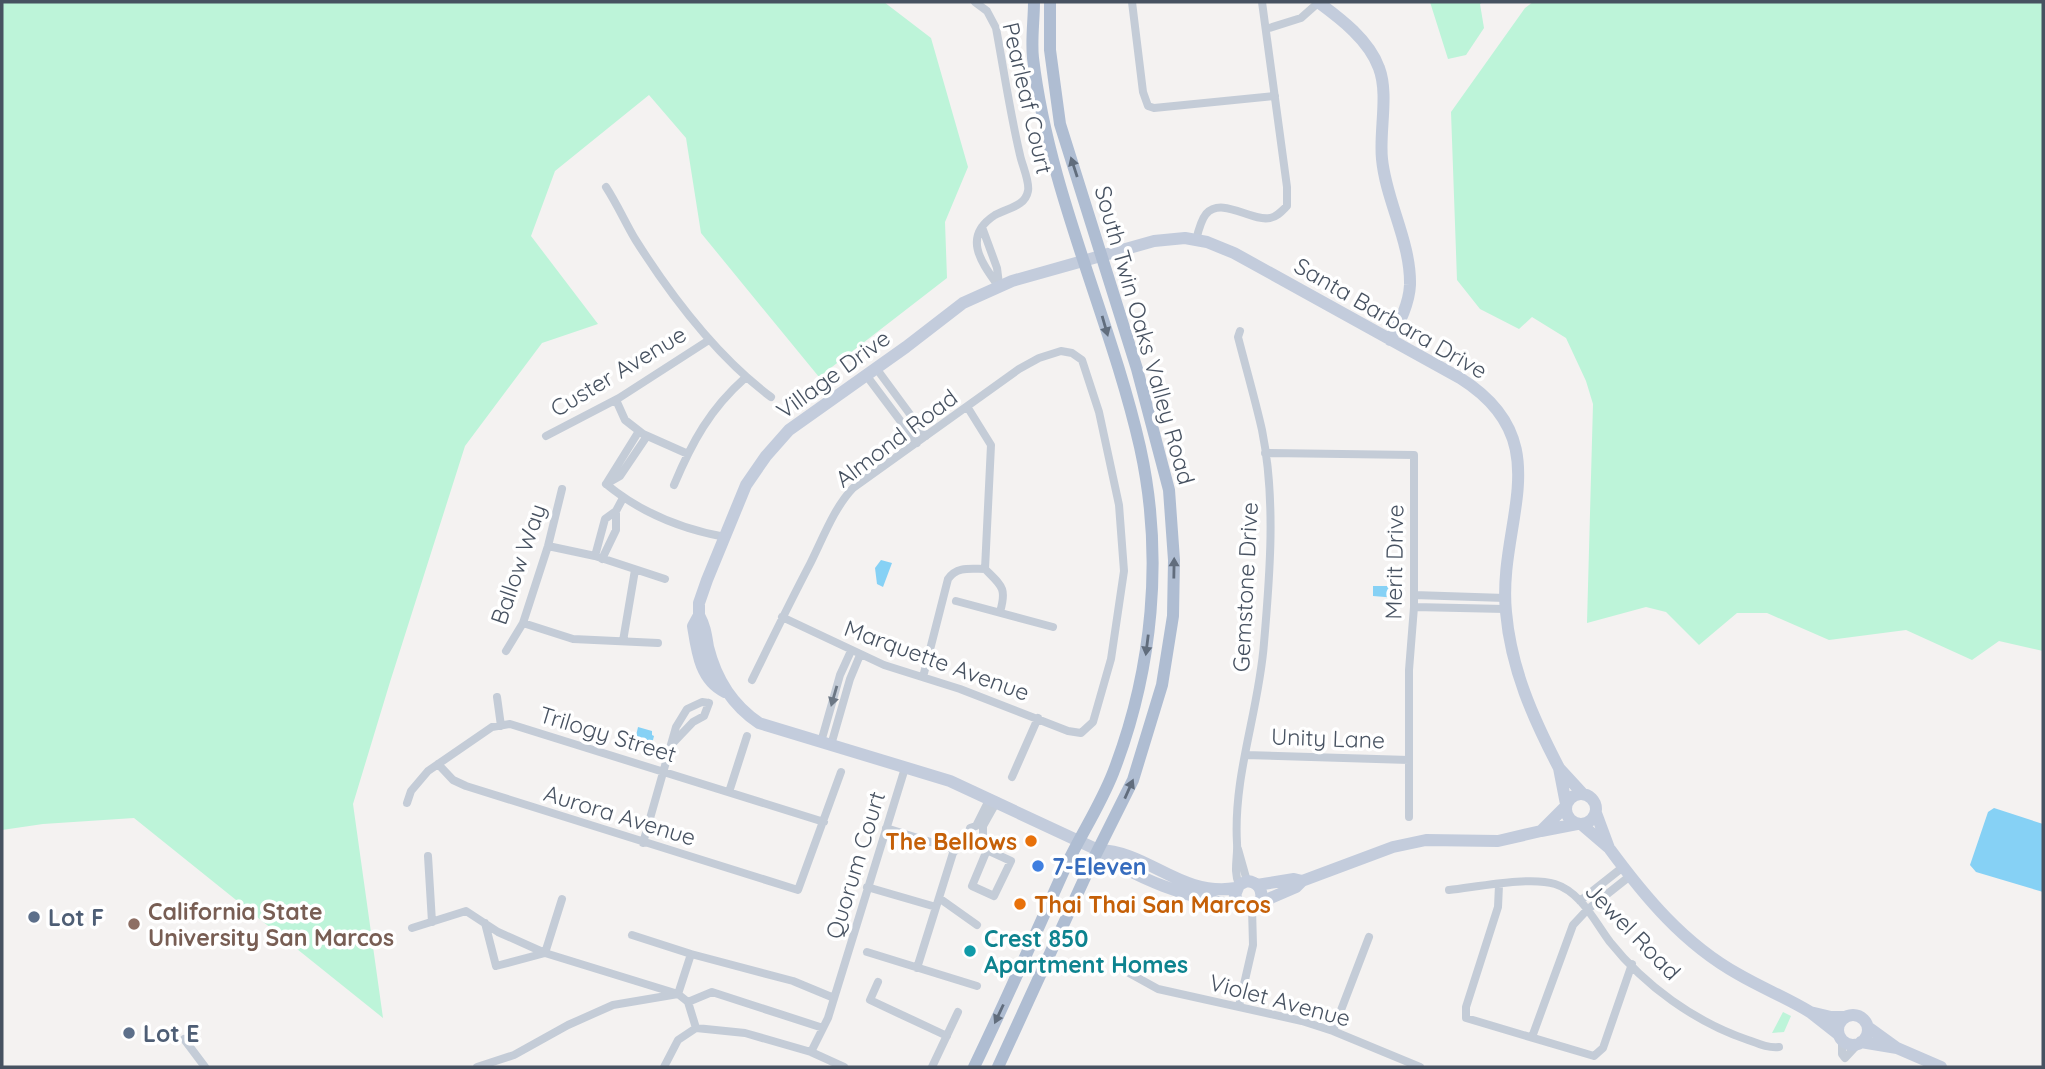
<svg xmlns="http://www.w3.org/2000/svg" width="2045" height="1069" font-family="Quicksand,sans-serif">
	<rect width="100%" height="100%" fill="#f4f2f1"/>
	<path fill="#bdf4d9" d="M2,2H884L931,38L968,167L945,222L947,278L819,377L701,233L686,138L649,95L555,171L531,236L598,324L542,343L465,446L390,682L353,804L383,1018L134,818L43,824L2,830Z
		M1430,2H1483L1480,4L1484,28L1466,55L1448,59Z
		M1533,2H2043V651L1999,641L1972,660L1906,630L1829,640L1767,613H1737L1699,645L1666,612L1646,607L1587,623L1593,404L1586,381L1566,338L1532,317L1519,329L1480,309L1457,280L1451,112L1525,8Z
		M1783,1012L1791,1016L1784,1032L1772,1033Z"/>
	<path fill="#86d1f5" d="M881,560L892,563L883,587L877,584L875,568Z
		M1373,586H1398L1397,598L1373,596Z
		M638,727L652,731V735L654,736L652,744L638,740L639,737L636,736Z
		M1994,808L2043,824V892L1976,872L1970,865L1988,812Z"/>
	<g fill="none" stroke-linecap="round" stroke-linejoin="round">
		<path stroke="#c4ccd7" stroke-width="8" d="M975,2L987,11L996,28C1004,71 1010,113 1020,155C1022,165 1030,182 1028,191C1025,207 1007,208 995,215C961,237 982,263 999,287
			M1132,2L1143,92L1148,106L1154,108L1275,96
			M1266,29L1301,18L1319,2
			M606,187C617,204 625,222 635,239C671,296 716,356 771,397
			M982,227L997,268L999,284
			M1196,240C1198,232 1201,220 1206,214C1222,196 1251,222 1270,218C1277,217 1282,211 1287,206V187L1262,2
			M876,368L926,436
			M866,375L917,443
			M616,400L625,420L643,434L688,454
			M968,408L991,445L985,569
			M546,436L619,398L709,340
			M1265,453L1414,455V607L1409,670V817
			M606,484C640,512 681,529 725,537
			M606,484L620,476L647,436
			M606,484L639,431
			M674,485C692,442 710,409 745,378
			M548,546L595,556L665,579
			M595,556L605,519L616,511L623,498
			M602,559L616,530V511
			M985,569C1002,586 1007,588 1000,612
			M1414,595L1505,598
			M956,601L1053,627
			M1414,607L1505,609
			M523,623L573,639L658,643
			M623,641L635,570
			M506,651L523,623L548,546L562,489
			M923,677L948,579C957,566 971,569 985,569
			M752,680C771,641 790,602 810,564L811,562C823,538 834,508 853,488L1019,369L1039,358L1061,351L1072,353L1082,360L1099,412L1119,505L1124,571L1111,659L1093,722L1081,733L1068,731L960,689L884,665L782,617
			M497,697L501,726
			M821,742L840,675L851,651
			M672,744L693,722L704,716L709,703
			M831,745L850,679L860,655
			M1245,755L1409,760
			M438,764L453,780L466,786L798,890L841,772
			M1012,777L1038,718
			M729,792L747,736
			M407,803L411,791L428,771L492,727L510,724L824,822
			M886,828L956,850
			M976,842L983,837V826L997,801
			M643,843L676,727L687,709L702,702L709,703
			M978,843L987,850L1011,861L994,896L972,886L987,850
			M1238,849L1247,881
			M428,856L432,922
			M1239,885C1233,870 1238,858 1237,843C1233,775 1259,711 1264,643C1270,574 1276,499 1262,430C1255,399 1246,368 1238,337L1240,331
			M1499,885L1498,907L1466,1007V1018L1594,1056L1603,1048L1632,964
			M867,887L936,907
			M1449,890C1477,887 1530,876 1555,884C1581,892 1595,922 1610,942C1645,986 1695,1022 1748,1040C1759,1044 1768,1048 1779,1047
			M939,898L977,925
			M1580,901L1623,867
			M485,923L496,966L545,953L562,899
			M412,928L466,911L498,932L545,953L678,994L688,1002L696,1028
			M632,935L691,954L793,981L834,998
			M867,952L977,986
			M917,968L953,853L967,839L970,828L976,826L990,798
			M1129,973L1158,989L1302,1021L1333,1031L1420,1067
			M878,982L870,1000L947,1036
			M688,1002L712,992L823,1028
			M1239,1006L1253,945L1252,908
			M1333,1031L1369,937
			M1532,1037L1573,925L1587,910L1630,876
			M184,1039L205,1067
			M1842,1040V1054L1845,1058L1858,1044
			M811,1052L828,1018L905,768
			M477,1067L514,1055L568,1025L613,1005L678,994L691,954
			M664,1067L678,1040L696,1028L745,1033L811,1052L844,1067
			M932,1067L958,1012"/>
		<path stroke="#c3ccdc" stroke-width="12" d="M1318,2C1341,19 1369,40 1379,68C1389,94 1379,132 1382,159C1386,201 1411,242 1410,285C1409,305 1399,323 1390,340
			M699,615C705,626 706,635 708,647C716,679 732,705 759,723L950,781L1098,850C1133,879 1192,899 1236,905C1242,905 1245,908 1252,908L1261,899C1263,889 1257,882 1247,881L1239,885L1235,895L1239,905
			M725,692C700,680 697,651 693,626L699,615V603L707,580L746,485L766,456L789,430L906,347L963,303L1012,281L1154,241L1185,238L1207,242L1234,253L1460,378C1562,442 1497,522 1506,612C1511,669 1533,718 1559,768
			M1566 809a15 15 0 1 1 30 0a15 15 0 1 1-30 0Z
			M1566,804L1559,768L1582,793
			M1565,807L1541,831L1577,824
			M1581,824L1609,848L1596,813
			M1609,848C1645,897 1684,944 1738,974C1762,988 1787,998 1810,1012
			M1098,850C1149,851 1179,897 1236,888
			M1257,885L1294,879L1302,881
			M1259,903L1296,887L1302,881L1393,847L1426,840L1498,841L1541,831
			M1838 1030a15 15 0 1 1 30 0a15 15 0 1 1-30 0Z
			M1838,1034L1810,1012L1831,1017H1845
			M1861,1042L1897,1048L1868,1027
			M1897,1048L1941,1067"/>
		<path stroke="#afbdd2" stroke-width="12" d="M974,1067C1006,1001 1035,935 1065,868C1080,836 1100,806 1113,773C1153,670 1164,555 1140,447C1110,316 1049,193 1033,58C1031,40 1034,20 1034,2
			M998,1067L1092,862L1133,780L1162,685L1173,616L1174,560L1169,490L1137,369L1060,124L1050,50V2"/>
	</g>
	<defs><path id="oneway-solid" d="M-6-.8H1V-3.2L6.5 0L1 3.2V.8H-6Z" transform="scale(1.75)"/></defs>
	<g fill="#616d7d">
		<use href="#oneway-solid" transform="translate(1074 167) rotate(-108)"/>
		<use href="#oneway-solid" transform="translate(1105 326) rotate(74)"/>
		<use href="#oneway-solid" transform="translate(1174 568) rotate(-89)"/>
		<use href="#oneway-solid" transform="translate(1147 645) rotate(97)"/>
		<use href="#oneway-solid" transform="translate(1129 789) rotate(-66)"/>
		<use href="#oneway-solid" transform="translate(999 1014) rotate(115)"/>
	</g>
	<use fill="#6c7784" href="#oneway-solid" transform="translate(834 696) rotate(106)"/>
	<g fill="#e8710a" stroke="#fff" stroke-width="2.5">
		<circle cx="1031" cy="841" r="7"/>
		<circle cx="1020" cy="904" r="7"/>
	</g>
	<circle fill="#3f7fe0" stroke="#fff" stroke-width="2.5" cx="1038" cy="866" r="7"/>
	<g fill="#5c6f8a" stroke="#fff" stroke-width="2.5">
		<circle cx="34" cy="917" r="7"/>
		<circle cx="129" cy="1033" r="7"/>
	</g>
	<circle fill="#8d6e63" stroke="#fff" stroke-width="2.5" cx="134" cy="924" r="7"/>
	<circle fill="#0f9aa8" stroke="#fff" stroke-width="2.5" cx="970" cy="951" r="7"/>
	<g text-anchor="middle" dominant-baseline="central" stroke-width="7" stroke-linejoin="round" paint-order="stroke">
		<g font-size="23" fill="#475261" stroke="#fff">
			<text transform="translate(1028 98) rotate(77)">Pearleaf Court</text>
			<text transform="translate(1391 318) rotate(30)">Santa Barbara Drive</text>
			<text transform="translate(1145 335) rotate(74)">South Twin Oaks Valley Road</text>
			<text transform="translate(618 371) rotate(-31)">Custer Avenue</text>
			<text transform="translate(833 374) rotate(-36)">Village Drive</text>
			<text transform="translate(896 438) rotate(-37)">Almond Road</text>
			<text transform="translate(1394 562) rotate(-89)">Merit Drive</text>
			<text transform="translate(518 564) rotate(-71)">Ballow Way</text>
			<text transform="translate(1245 587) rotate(-87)">Gemstone Drive</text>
			<text transform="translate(937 660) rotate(20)">Marquette Avenue</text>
			<text transform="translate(608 734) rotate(17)">Trilogy Street</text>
			<text transform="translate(1328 738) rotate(2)">Unity Lane</text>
			<text transform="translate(620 815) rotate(17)">Aurora Avenue</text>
			<text transform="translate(855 865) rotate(-73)">Quorum Court</text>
			<text transform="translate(1633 931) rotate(46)">Jewel Road</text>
			<text transform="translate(1280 1000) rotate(15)">Violet Avenue</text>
		</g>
		<g font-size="23" font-weight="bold" fill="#c56008" stroke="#fff" text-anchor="end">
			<text x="1017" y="841">The Bellows</text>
			<text x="1034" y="904" text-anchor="start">Thai Thai San Marcos</text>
		</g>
		<g font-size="23" font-weight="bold" fill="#366cbe" stroke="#fff" text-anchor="start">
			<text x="1052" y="866">7-Eleven</text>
		</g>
		<g font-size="23" font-weight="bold" fill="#785e54" stroke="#fff" text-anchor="start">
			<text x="148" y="911">California State<tspan x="148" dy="26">University San Marcos</tspan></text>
		</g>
		<g font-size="23" font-weight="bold" fill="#4e5e75" stroke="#fff" text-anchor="start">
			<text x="48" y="917">Lot F</text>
			<text x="143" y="1033">Lot E</text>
		</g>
		<g font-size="23" font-weight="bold" fill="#0d838f" stroke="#fff" text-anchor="start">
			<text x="984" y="938">Crest 850<tspan x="984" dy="26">Apartment Homes</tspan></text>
		</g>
	</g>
	<rect width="2045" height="1069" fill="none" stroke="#475261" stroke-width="7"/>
</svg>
